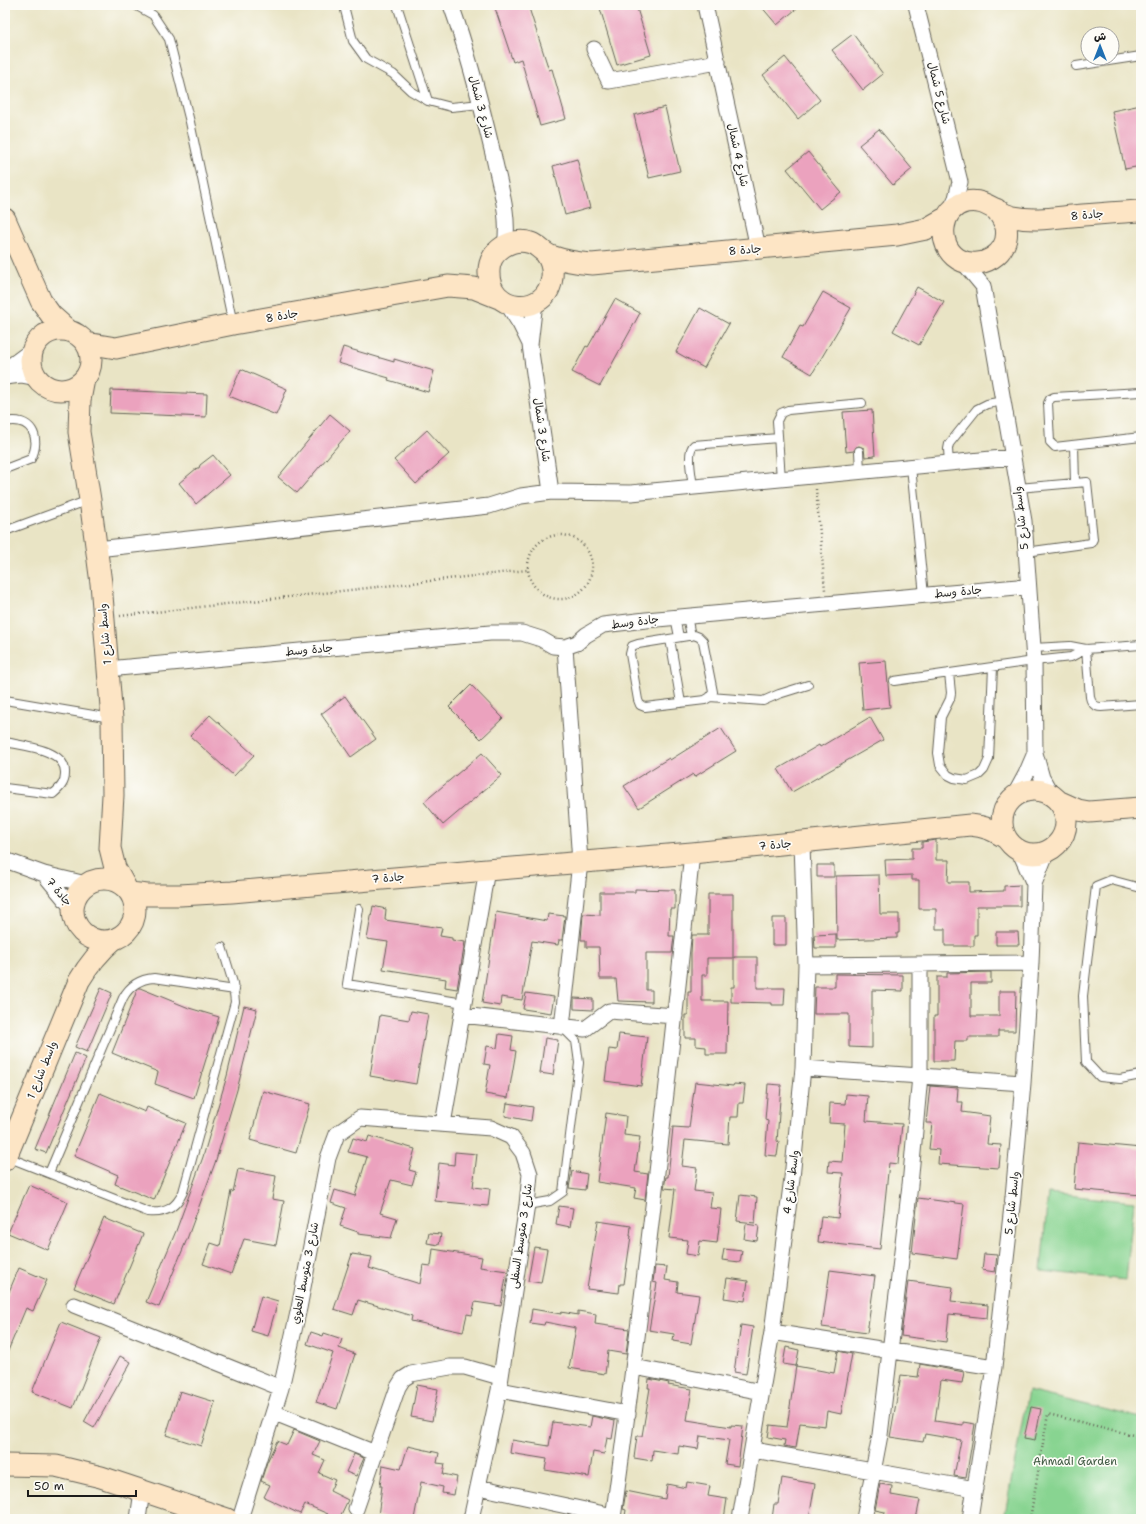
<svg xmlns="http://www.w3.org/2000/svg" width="1146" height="1524" font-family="'Shantell Sans','Playpen Sans Arabic',sans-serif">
	<rect width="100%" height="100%" fill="#fdfcf7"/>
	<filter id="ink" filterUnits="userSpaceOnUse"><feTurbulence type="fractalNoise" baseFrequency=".025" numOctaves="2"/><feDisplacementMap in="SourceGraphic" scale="8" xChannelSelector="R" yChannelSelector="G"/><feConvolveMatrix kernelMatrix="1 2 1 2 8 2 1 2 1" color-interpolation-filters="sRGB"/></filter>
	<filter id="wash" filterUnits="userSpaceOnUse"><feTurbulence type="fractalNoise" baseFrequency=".012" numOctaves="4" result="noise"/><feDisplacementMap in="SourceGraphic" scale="16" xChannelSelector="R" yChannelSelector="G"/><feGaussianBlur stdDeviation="0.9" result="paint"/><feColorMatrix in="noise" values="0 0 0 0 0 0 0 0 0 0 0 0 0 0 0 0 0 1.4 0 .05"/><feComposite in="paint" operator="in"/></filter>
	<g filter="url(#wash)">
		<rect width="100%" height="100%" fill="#e9e4c5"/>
		<path fill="#88d491" stroke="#527856" d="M1048,1193L1134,1202L1126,1280L1041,1271Z
			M1028,1391L1141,1418V1519H1004Z"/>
		<g id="blocks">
			<path fill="#eba2be" d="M494,5H528L549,70L552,69L566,119L540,126L521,59L513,62Z
				M599,5H636L651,55L617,65Z
				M760,5H801L777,25Z
				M853,34L883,74L863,90L832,50Z
				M785,57L820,100L798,119L763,75Z
				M1141,105V166L1125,169L1112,111Z
				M665,107L680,171L649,178L634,115Z
				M879,129L912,169L893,185L859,145Z
				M808,152L841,192L820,209L787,169Z
				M577,159L590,208L565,215L553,166Z
				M917,287L944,302L919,345L893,331Z
				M823,292L851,308L812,374L783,357L800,326L803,327Z
				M615,299L640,313L600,386L572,372L586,346L588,347Z
				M700,308L729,324L704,368L676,352Z
				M343,347L394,362V359L434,371L428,392L388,380L389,378L338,363Z
				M241,369L287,389L276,415L229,396Z
				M111,390L207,394L206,417L110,413Z
				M872,410L875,456L865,457L864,448L859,446L856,447L854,451L846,452L843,412Z
				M330,414L350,431L297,493L278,477Z
				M427,430L449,454L416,484L394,460Z
				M213,455L230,475L196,504L179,483L197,468H199L200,465Z
				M886,661L890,707L863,710L859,663Z
				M471,685L503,718L481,739L449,707Z
				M345,696L376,739L351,757L321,714Z
				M210,715L254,755L234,776L190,736Z
				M870,717L883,740L792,792L778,769L819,745L820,747Z
				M721,728L736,751L694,777L693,774L639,808L624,786L669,758L670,760Z
				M482,753L502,775L443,825L424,802Z
				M936,840V860H949L948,882H969V892L1004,891V886L1020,885V906H977V935H974V946H945V929H936V909H919V880H912V875L886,876L885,860L912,859V848H922V842Z
				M817,865H834V877H817Z
				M879,875L880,914H899V933H897V938L837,940L836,876Z
				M635,889L675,890V909H670L669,936H674L672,953H646V990H652V1002L618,1001L616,979H600L599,947H586V940H581L583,914L600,915V892H635Z
				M708,894H733V958H707V975H702V1001H728L727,1054H706V1047L696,1046V1038H685V1015H688V992H691V953L692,935H708Z
				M373,906L386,909L385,920L442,928L440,936L452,938V940L465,942L457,989L445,987L446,979L383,969L388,942L367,939Z
				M496,912L547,921L548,914L565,916L562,940H559L558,945L532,941L522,1000L501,997L500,1006L482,1003Z
				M772,918H786V945H772Z
				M996,932H1018L1019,945H996Z
				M836,934V948H815L814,935Z
				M734,957H757V988H785L784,1005H772V1003L731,1002V987H734Z
				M991,972V983H971V1016H999V991H1016L1015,1031H998V1037H968V1041H955L954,1061H934V1016H937V977H947V973Z
				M835,974L903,975V991L872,990V1048L849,1047V1014H814L815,987H835Z
				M101,988L112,993L87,1052L75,1047Z
				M138,988H140L189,1008L219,1017L194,1098L155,1084L158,1072L112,1053Z
				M526,993L554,997L551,1013L523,1009Z
				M574,998L593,999V1010L574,1009Z
				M244,1006L257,1009L237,1090L215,1163L187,1239L159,1307L146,1302L176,1231L203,1157L227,1076Z
				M411,1011L428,1014L416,1084L370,1076L380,1015L409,1020Z
				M499,1034L513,1036L511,1050L516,1051L508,1098L485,1094L490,1065L484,1064L487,1046L497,1048Z
				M619,1034L647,1037L641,1086L605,1081L609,1049L617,1050Z
				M545,1038L558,1040L553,1075L540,1073Z
				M75,1053L86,1058L46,1153L35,1149Z
				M695,1082L733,1086L734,1084L745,1085L743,1103H739L738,1117H730L728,1144L685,1140L682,1166L697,1168L694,1191L712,1193L710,1208L721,1209L717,1243L700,1241L698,1256L686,1254L688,1240L669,1238L675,1189L664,1188L666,1177H668L673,1127L689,1128Z
				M768,1084L781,1085L777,1142H779L777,1156L765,1155L768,1121L765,1120Z
				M930,1086L958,1088L957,1102H963L962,1112L990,1116L987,1144L1001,1145L999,1168L938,1164L939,1150L929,1149L932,1123H926Z
				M263,1091L310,1104L296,1153L250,1140Z
				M100,1093L145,1112L147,1107L186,1123L154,1200L115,1184L118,1175L74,1156Z
				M846,1094L868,1096L866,1121L902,1124L898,1164L889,1163L880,1249L818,1242L821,1216L838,1218L843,1173L828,1172L829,1161L842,1162L845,1124L829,1123L830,1103L845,1104Z
				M507,1103L533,1107L531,1121L505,1116Z
				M606,1113L626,1116L624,1135L640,1137L635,1172L648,1174L645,1200L634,1198L636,1188L597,1182Z
				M369,1136L415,1149L409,1170L416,1172L412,1185L391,1180L380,1213L397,1218L391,1238L358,1234V1232L340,1226L346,1208L331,1203L335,1190L355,1196L367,1157L348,1152L353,1138L367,1142Z
				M1078,1142L1141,1148V1195L1074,1189Z
				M455,1152L477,1154L473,1187L490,1189L488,1206L435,1201L439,1163L454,1165Z
				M238,1169L276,1176L272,1199L284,1201L276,1245L244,1239L231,1274L203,1264L211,1243L220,1246L231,1191L233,1192Z
				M572,1171L587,1174L585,1190L569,1188Z
				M29,1185L68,1202L48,1250L8,1233Z
				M740,1195L757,1197L755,1223L737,1221Z
				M918,1198L964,1204L957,1259L912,1253Z
				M559,1206L573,1208L570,1227L556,1224Z
				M104,1218L143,1234L114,1304L74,1288Z
				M598,1221L631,1226L630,1236H631L624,1284H620L619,1293L587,1289Z
				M746,1224L759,1226L757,1241L744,1239Z
				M429,1233L441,1234L439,1245L427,1243Z
				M534,1247L547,1249L541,1283L528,1281Z
				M433,1249L482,1257L480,1267L507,1271L501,1306L475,1302L472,1315L467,1314L463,1332L411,1321L412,1316L358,1300L353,1315L334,1309L352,1254L372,1257L369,1268L420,1284L423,1265L431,1266Z
				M724,1249L742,1251L740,1262L722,1260Z
				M984,1254L997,1255L995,1272L982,1270Z
				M655,1266L667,1267L665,1280L678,1282L677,1292L699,1295L691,1344L673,1341L674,1334L649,1330L657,1283L653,1282Z
				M19,1268L47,1280L33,1311L26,1308L5,1358V1301Z
				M830,1270L875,1276L867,1333L822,1327Z
				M727,1278L748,1281L745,1301L724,1298Z
				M908,1281L953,1287L951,1301L988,1305L987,1318L949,1314L946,1342L901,1336Z
				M261,1296L278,1301L268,1336L251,1331Z
				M532,1309L561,1314V1312L578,1315V1311L596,1314L595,1324L629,1329L626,1354L608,1351L605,1374L569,1368L576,1328L545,1322L544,1325L530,1323Z
				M61,1322L101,1338L73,1408L32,1392Z
				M741,1325L753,1327L746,1374L734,1372Z
				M311,1332L323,1336L324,1333L342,1339L339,1348L355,1354L337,1409L316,1402L333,1353L307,1344Z
				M786,1347L799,1350L796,1366L783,1364Z
				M838,1351L852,1354L841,1414L827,1411L825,1426L800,1423L796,1448L784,1446L785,1440L768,1437L770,1425L787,1427L796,1366L834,1373Z
				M120,1356L131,1362L94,1428L84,1422Z
				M920,1364L964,1372L962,1383L941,1380L935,1421L963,1425V1422L975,1424L966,1478L954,1476L961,1440L925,1434L923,1442L890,1437L901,1375L918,1377Z
				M649,1379L669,1383L668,1385L692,1389L687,1420L731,1427V1425L743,1426L738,1466L725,1464L729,1440L700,1436L698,1449L679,1446L678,1454L653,1450L652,1461L634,1458L637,1436H642L650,1388H648Z
				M417,1385L438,1389L432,1421L411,1417Z
				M180,1391L215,1402L201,1446L166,1435Z
				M1031,1407L1041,1409L1035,1440L1024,1438Z
				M592,1416L615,1421L612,1439L607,1438L604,1454L593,1452L589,1477L545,1470L547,1459L510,1453L512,1440L549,1446L553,1422L590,1427Z
				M294,1430L320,1441L313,1455L325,1460L319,1473L335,1480L330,1491L348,1500L339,1519H325L328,1514L305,1504L300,1514L264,1497L270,1485L261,1481L267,1462L277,1441L287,1445Z
				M408,1446L439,1453L437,1463L445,1464L443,1474L457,1477L454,1495L442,1493L443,1487L421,1482L414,1519H398L378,1516L382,1486H380L383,1465L401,1469Z
				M354,1454L364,1458L356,1476L346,1472Z
				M782,1478L815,1484L809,1519H772L774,1504H778Z
				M687,1482L710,1486L708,1496L727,1499L724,1519H630V1517L625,1516L626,1510L623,1509L626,1491L665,1499L667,1484L686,1488Z
				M880,1484L892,1486L891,1495L920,1500L916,1519H884L885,1512L875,1510Z"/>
		</g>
	</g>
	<g filter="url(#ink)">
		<use href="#blocks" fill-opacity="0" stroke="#646257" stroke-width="1"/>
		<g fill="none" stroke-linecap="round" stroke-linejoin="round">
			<g stroke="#646257" stroke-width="10">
				<path id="lane" d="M135,5L153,15L169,39L190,122L233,324
					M346,5L345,10L353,41L366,59L393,74L411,91L428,101L451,107L481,104
					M397,5L428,101
					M1076,66L1141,56
					M1141,392L1054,397L1050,399L1048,403L1050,442L1055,447L1141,437
					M5,422C31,416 42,437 31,459L5,469
					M1074,445L1075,483
					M859,451L860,471
					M949,463L948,449L949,444L977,409L987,404L1003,401
					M911,467L924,595
					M781,479L777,421L781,413L788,410L862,403
					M693,487C692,477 686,451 694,445L778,438
					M1018,488L1087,482L1093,539L1091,543L1026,552
					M5,531L89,500
					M687,616L691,636
					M675,617L679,637
					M694,635L699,637L703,641L713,692L710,697L705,700L645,707L640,705L638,700L630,654L632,646L638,644Z
					M670,639L681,703
					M1033,648L1070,646L1086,649L1141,645
					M1086,649L1090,697C1091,703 1095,707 1101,707L1141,704
					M949,673L951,693L950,699L941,717L938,753L940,765L948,775L954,778L967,780L979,775L984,770L989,759L993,667
					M894,681L1034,661L1071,657L1086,649
					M710,697L763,701L779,694L808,685
					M5,700L111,718
					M5,742C23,746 67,749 65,774C65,783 60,788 53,794L5,788
					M1141,888L1111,880L1096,886L1083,996L1086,1062L1100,1077L1120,1079L1141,1075
					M359,909L347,984L464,1003
					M7,1157L148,1212C165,1214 176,1208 183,1192L235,1002L233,983L222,947
					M49,1173L123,998C130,985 140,979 154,978L235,990
					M527,1205L550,1201L563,1192L579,1063L576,1041L562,1027"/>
			</g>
			<g stroke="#646257" stroke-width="17">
				<path id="street" d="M451,5C469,55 482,107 494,158C500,187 510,216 505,245
					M705,5L758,248
					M916,5L960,182L956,198L949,213
					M594,49L609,81L718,62
					M963,262L983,286L1024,521L1034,661L1035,753L1042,778L1052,796
					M506,302L520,324L530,344
					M535,302L530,345L551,492
					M5,370L32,350
					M5,377L21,375L37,378
					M97,549L489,506L521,496L551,492L631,493L1013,457
					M108,669L490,633H522L541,639L553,646L565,647L577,643L586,635L603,625L646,620L1028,586
					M1013,798L1026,774L1035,753
					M1019,850L1034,884
					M5,860L44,874L86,884
					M44,874L73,909
					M806,965L1031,963
					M462,1015L585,1029L609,1011L675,1016
					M562,1027L580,862L565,647
					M803,1068L1023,1083
					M443,1124L487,870
					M74,1305L281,1388
					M772,1332L994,1367
					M634,1367L762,1392
					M499,1390L628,1414
					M275,1413L375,1453
					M753,1450L975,1489
					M478,1487L604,1514L613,1519
					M356,1509L398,1387L403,1379L411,1374L450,1367H465L500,1377
					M613,1518C644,1297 669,1075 692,853
					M138,1519L142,1491
					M240,1519L281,1388L299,1308L328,1158L337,1134L360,1118L491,1128L511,1137L523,1153L530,1174L527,1205L499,1390L471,1519
					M740,1519L772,1332L792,1178L803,1068L806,965L802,843
					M864,1519L880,1435L910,1185L920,1076V965
					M970,1519L994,1367L1013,1197L1023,1083L1031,963L1034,884L1047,851"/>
			</g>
			<g stroke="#646257" stroke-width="23">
				<path id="secondary" d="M996,209C1000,215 1004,220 1006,227C1011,254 980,272 958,259C936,245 940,208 966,202C987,198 996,214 1014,217C1033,221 1052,218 1072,216C1095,214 1118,212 1141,211
					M5,219L41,301L51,315L69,331
					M546,254C551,261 553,268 552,277C548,318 487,314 489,271C489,251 512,236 531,243C539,246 543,253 551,256C565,261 578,263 592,264L897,235L926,229L947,217
					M31 360a30 30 0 1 1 60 0a30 30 0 1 1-60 0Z
					M86,343L116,348L233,324L448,286L474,288L499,298
					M84,379L80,400L79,432L90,500L101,583L112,719L113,795L110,848L115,868L125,886
					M1002 822a32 32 0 1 1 64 0a32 32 0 1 1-64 0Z
					M1058,801L1078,810L1089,812L1141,808
					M73 910a31 31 0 1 1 62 0a31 31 0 1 1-62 0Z
					M130,893L147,895H180L232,892L487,870L692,853L970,825C985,826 995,831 1007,839
					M5,1160L79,981C89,964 100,951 114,939
					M5,1465L56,1466L101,1477L227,1519"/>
			</g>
			<path stroke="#646257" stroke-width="2.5" stroke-dasharray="1 3" stroke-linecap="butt" d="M816,489L825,590
				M528 567a32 32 0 1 1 64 0a32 32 0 1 1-64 0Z
				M120,616L527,570
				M1030,1519L1048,1414L1141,1437"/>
			<use href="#lane" stroke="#fff" stroke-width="8"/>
			<use href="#street" stroke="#fff" stroke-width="15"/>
			<use href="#secondary" stroke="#fde5c5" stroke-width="21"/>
		</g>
	</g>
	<g text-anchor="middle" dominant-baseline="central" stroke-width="3.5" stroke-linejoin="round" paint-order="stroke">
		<g font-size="11" fill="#1c1c1c" stroke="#fdfcf7">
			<text transform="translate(939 93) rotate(76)">شارع 5 شمال</text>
			<text transform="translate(481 107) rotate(75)">شارع 3 شمال</text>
			<text transform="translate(738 155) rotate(78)">شارع 4 شمال</text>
			<text transform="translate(1087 215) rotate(-5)">جادة 8</text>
			<text transform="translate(745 250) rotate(-5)">جادة 8</text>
			<text transform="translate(282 316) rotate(-10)">جادة 8</text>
			<text transform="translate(542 430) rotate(82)">شارع 3 شمال</text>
			<text transform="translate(1021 518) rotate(-97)">واسط شارع 5</text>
			<text transform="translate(958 592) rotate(-5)">جادة وسط</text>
			<text transform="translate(635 622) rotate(-7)">جادة وسط</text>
			<text transform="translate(105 634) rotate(-95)">واسط شارع 1</text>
			<text transform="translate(309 650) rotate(-5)">جادة وسط</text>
			<text transform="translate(775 845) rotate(-5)">جادة 7</text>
			<text transform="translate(388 878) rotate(-5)">جادة 7</text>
			<text transform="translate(59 892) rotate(50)">جادة 7</text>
			<text transform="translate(42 1070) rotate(-68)">واسط شارع 1</text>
			<text transform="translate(791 1182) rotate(-83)">واسط شارع 4</text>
			<text transform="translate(1012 1203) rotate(-84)">واسط شارع 5</text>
			<text transform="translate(521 1236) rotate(-82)">شارع 3 متوسط السفلى</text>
			<text transform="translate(305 1273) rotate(-79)">شارع 3 متوسط العلوي</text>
		</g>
		<g font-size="11" fill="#425c45" stroke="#fdfcf7">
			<text x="1075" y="1461">Ahmadi Garden</text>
		</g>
	</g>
	<rect width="1146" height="1524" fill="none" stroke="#fdfcf7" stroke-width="20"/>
	<g transform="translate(1100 46)"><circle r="19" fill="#fdfcf7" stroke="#a3a29f"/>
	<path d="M0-3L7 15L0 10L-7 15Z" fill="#1f6fb2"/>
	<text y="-6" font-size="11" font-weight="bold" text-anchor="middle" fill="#1c1c1c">ش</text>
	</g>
	<path d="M28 1490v6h108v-6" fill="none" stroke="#1c1c1c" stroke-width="2"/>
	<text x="34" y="1490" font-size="12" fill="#1c1c1c" stroke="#fdfcf7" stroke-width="3" paint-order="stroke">50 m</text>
</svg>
